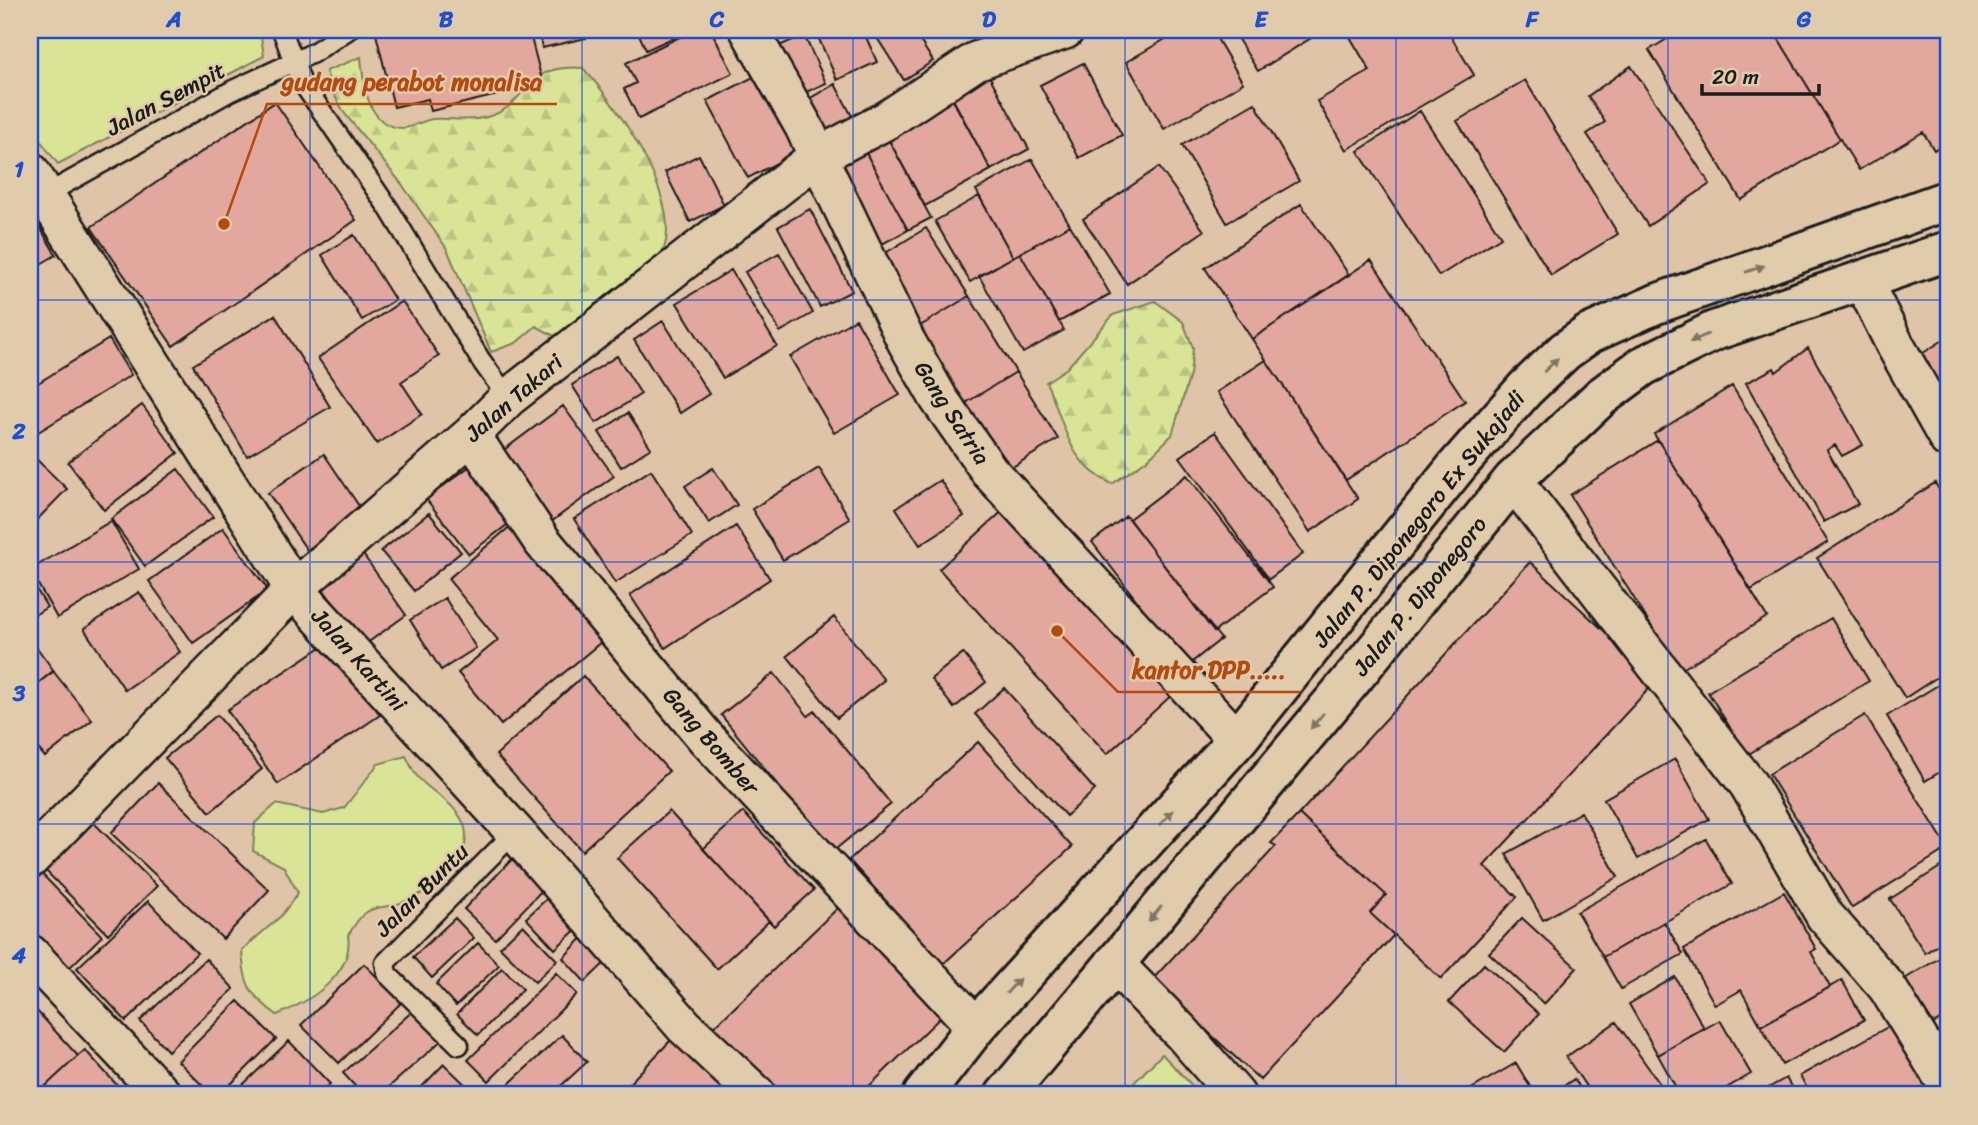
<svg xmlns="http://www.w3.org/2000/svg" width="1978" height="1125" font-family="Sriracha,sans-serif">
	<defs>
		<pattern id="forest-firs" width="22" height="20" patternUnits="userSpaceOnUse" patternTransform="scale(1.75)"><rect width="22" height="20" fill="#d9e496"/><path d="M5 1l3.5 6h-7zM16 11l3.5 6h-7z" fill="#bac381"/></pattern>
	</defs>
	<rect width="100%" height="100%" fill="#e0c4a7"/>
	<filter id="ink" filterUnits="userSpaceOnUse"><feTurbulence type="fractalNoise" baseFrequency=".0143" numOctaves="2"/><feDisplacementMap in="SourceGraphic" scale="14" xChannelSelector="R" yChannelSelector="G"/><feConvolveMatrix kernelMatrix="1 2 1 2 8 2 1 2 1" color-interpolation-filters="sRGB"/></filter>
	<g filter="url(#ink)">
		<path fill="#d9e496" stroke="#7a8059" stroke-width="2" d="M30,30H260L264,56L58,164L30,127Z
			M406,756C409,762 412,769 416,775C430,793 456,802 464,825C477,860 424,898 394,905C383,908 374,906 364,914C357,919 353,929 348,935C354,975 309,1002 277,1015C249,994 244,985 242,950L281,916L298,893L284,867L253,851L255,823L276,804L323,814L344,808L378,764Z
			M1162,1054L1201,1095H1122Z"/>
		<path fill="url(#forest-firs)" stroke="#7a8059" stroke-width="2" d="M361,57C363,83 367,128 403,128C412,128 423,120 433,119C450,118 472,122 487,117C530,106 520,63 583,68C617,105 698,218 654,266C633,290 588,319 562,340L536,326L516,343L491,352L447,249L401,183L345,114L332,91L326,71Z
			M1155,301L1183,322L1193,348L1190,375L1172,435L1148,459L1112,484C1065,461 1067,426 1046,382L1067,368L1113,315Z"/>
		<path fill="#e2a89d" stroke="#1c1c1c" stroke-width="2" d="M375,30H529L543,84L431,111L428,99L394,107Z
			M538,30H584L586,38L542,48Z
			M637,30H690L646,50Z
			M694,30H711L733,73L639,119L624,89L636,83L626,63Z
			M815,30H863L877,62L837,80Z
			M872,30H913L933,61L904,80Z
			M1181,30H1212L1243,83L1164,129L1126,62Z
			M1232,30H1324L1258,71Z
			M1346,30H1447L1474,75L1346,150L1317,101L1370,71Z
			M1682,30H1773L1840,139L1741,200L1649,50Z
			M1773,30H1948V141L1934,150L1923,132L1859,170Z
			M804,35L826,83L802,94L779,46Z
			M1083,63L1122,135L1079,158L1040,85Z
			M1631,66L1710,184L1648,226L1587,134L1605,122L1588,96Z
			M986,70L1029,149L991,170L948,90Z
			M757,75L798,152L748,178L707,101Z
			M1525,80L1618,234L1551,275L1457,121Z
			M835,84L853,118L820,136L802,103Z
			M950,95L991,170L925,206L884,131Z
			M275,102L356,220L173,346L91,227Z
			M1255,103L1299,181L1227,223L1182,145Z
			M1420,111L1501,237L1439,276L1358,151Z
			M885,133L931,218L908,230L862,146Z
			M866,153L908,230L871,250L829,173Z
			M699,155L724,205L690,222L665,172Z
			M1032,159L1070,225L1013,257L976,190Z
			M1159,167L1204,231L1127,284L1083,219Z
			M979,196L1013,257L970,282L935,221Z
			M1301,204L1349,275L1252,339L1205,268Z
			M810,209L852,291L820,307L778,227Z
			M31,212L56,255L30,270V213Z
			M1070,225L1110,294L1059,322L1020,253Z
			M926,228L969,296L917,328L874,260Z
			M354,235L395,300L362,320L322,255Z
			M779,253L813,313L780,332L745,272Z
			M1020,253L1064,330L1023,353L979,276Z
			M1371,260L1465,401L1346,480L1252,339Z
			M731,270L777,346L723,378L677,303Z
			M969,296L1016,372L964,404L917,328Z
			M402,301L439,356L401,382L422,414L377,444L318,358Z
			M275,315L330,407L247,456L193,365Z
			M856,319L900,395L834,433L790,357Z
			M663,321L709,394L680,413L634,340Z
			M1948,337V400L1920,355Z
			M109,339L131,375L30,437V388Z
			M1808,348L1863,445L1842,456L1835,445L1827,450L1858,504L1824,522L1746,383L1774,368L1776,372Z
			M617,356L641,394L596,423L572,385Z
			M1266,360L1358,499L1310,532L1217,392Z
			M1016,372L1058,439L1006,471L964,404Z
			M1732,386L1828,542L1751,590L1654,434Z
			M142,405L178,453L104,510L68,462Z
			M563,406L614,476L548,524L497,455Z
			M628,413L651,448L621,467L599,432Z
			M1215,432L1303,554L1269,579L1180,457Z
			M1658,440L1767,617L1679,671L1570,495Z
			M30,453L67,489L30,527Z
			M324,454L363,512L307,550L268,493Z
			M478,460L520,515L469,554L426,499Z
			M713,468L737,505L709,523L685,486Z
			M819,468L850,519L783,560L752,509Z
			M178,469L213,517L145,566L111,519Z
			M651,470L692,535L615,583L574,519Z
			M1187,475L1273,587L1214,632L1129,519Z
			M940,480L964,516L920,545L896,508Z
			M1935,483L1948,504V670L1905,698L1817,558Z
			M1007,507L1174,693L1107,754L939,569Z
			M429,513L461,552L414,591L381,551Z
			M1126,516L1221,639L1187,666L1092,542Z
			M111,521L139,569L57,618L30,570Z
			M513,524L607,637L501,725L458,673L498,640L448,579Z
			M736,526L770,579L665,648L630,595Z
			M223,528L268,590L193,643L149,581Z
			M362,553L406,615L363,646L319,583Z
			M1530,562L1657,680L1484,866L1517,897L1441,979L1370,913L1386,895L1299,814Z
			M30,579L47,607L30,618Z
			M139,592L180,652L125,690L84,629Z
			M445,598L476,648L441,670L410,620Z
			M834,617L884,680L837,718L787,656Z
			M1831,618L1869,681L1747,755L1708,692Z
			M30,638L54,671L30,689Z
			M330,641L380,715L278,784L227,710Z
			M963,653L986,682L954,708L931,679Z
			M53,671L92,720L45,757L30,739V690Z
			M774,673L808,716L815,711L891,804L832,852L721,715Z
			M583,676L669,771L582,851L496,755Z
			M1948,679V767L1925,781L1887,716Z
			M1004,688L1095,790L1066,816L975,714Z
			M217,715L262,769L210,812L165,758Z
			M1865,715L1948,848L1852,908L1769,774Z
			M978,742L1072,847L943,964L849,860Z
			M1675,759L1709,819L1638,859L1604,799Z
			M158,783L269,890L223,939L111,833Z
			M669,811L769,921L717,969L617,858Z
			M743,812L814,890L774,926L703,849Z
			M1581,812L1618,877L1543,920L1506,854Z
			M1299,814L1386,895L1370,913L1394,935L1260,1080L1152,980L1276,846L1271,843Z
			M86,815L157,886L108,934L37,862Z
			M1706,839L1732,884L1603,957L1577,912Z
			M519,852L550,882L495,939L464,909Z
			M1948,862V938L1925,953L1890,899Z
			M36,868L102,936L68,969L30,930V874Z
			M554,892L582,924L555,949L526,918Z
			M1784,892L1816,949L1811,952L1830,987L1761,1026L1741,990L1715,1005L1684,949Z
			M148,901L197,953L126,1021L77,968Z
			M843,903L947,1011L860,1095H778L713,1028Z
			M455,918L474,938L432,978L413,957Z
			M1522,918L1577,968L1544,1004L1489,953Z
			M1664,922L1683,954L1621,989L1603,957Z
			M523,925L557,960L535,982L500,947Z
			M590,930L613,955L585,982L563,958Z
			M478,943L499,965L456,1006L436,984Z
			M1948,953V1015L1930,1026L1903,980Z
			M206,959L234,989L168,1051L140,1021Z
			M364,964L402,1002L339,1063L301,1025Z
			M1484,964L1539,1014L1504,1052L1449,1002Z
			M502,968L523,989L478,1035L457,1014Z
			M556,973L577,994L489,1081L468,1060Z
			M1675,977L1704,1028L1658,1055L1629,1004Z
			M1842,980L1864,1020L1782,1065L1761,1026Z
			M238,1001L276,1039L220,1095H212L178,1061Z
			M35,1009L78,1056L36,1095H30V1014Z
			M415,1009L443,1039L380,1095H363L343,1073Z
			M1902,1019L1939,1084L1920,1095H1811L1800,1076Z
			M1720,1020L1751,1074L1714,1095H1680L1658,1055Z
			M1616,1022L1660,1084L1644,1095H1592L1566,1057Z
			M562,1035L587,1062L551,1095H497Z
			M673,1038L732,1095H618Z
			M289,1041L330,1084L318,1095H232Z
			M85,1050L126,1095H36L78,1056Z
			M1516,1063L1535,1095H1461Z
			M444,1064L476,1095H414Z
			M1786,1078L1796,1095H1756Z
			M1574,1079L1585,1095H1551Z"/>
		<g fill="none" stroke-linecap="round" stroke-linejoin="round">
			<g stroke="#1c1c1c" stroke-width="23">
				<path id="service" d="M282,30L301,81L389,209L480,359L508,398
					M45,195L231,91L313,53L348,30
					M459,1045L387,974L385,963L515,832"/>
			</g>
			<g stroke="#1c1c1c" stroke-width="42">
				<path id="minor" d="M749,30L804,127L906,341L939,399L990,472L1237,740
					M30,171L294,589L515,832L684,1026L757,1095
					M1863,281L1895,345L1948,439
					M471,435L542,541L706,738L976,1027
					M1513,480L1748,784L1825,916L1887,987L1948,1086
					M30,859L294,589L471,435L508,398L817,157L887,120L976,61L1065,30
					M30,954L163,1095
					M1114,963L1183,1034L1236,1095"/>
			</g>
			<g stroke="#1c1c1c" stroke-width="44">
				<path id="primary" d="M923,1095L976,1027L1237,740L1458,465L1525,389L1565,351L1589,334L1656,304L1948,200
					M1005,1095L1354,677L1513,480L1601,397L1643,366L1714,331L1948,251"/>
			</g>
			<use href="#service" stroke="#e0cbaa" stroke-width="18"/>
			<use href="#minor" stroke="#e0cbaa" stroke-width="37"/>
			<use href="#primary" stroke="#e0cbaa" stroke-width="38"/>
		</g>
		<defs><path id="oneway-solid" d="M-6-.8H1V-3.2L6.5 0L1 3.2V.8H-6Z" transform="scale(1.75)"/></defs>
		<g fill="#7e7463">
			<use href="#oneway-solid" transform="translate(1755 269) rotate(-19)"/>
			<use href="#oneway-solid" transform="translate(1699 338) rotate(156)"/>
			<use href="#oneway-solid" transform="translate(1551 365) rotate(-44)"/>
			<use href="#oneway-solid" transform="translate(1317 721) rotate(130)"/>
			<use href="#oneway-solid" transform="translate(1166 818) rotate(-48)"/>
			<use href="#oneway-solid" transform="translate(1155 914) rotate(130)"/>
			<use href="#oneway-solid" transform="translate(1013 986) rotate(-48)"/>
		</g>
	</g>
	<path fill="none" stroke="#1d4ed8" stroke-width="2" stroke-opacity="0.55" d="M310,30V1095M582,30V1095M853,30V1095M1125,30V1095M1396,30V1095M1668,30V1095M30,300H1948M30,562H1948M30,824H1948"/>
	<g text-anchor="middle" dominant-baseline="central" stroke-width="5" stroke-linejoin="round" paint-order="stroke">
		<g font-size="23" fill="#1c1c1c" stroke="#e0cbaa">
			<text transform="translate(166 99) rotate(-28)">Jalan Sempit</text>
			<text transform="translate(514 398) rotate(-41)">Jalan Takari</text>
			<text transform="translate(952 413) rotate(57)">Gang Satria</text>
			<text transform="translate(1419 519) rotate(-51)">Jalan P. Diponegoro Ex Sukajadi</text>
			<text transform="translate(1420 596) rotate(-51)">Jalan P. Diponegoro</text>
			<text transform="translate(359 660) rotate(48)">Jalan Kartini</text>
			<text transform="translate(711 741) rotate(49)">Gang Bomber</text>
			<text transform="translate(422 890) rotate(-45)">Jalan Buntu</text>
		</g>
	</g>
	<path fill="none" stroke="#b54a10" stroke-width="2.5" d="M224 224L267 104H557M1057 631L1118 692H1300"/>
	<g fill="#b54a10" stroke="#e0cbaa" stroke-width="2.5">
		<circle cx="224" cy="224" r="7"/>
		<circle cx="1057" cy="631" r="7"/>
	</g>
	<g font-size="24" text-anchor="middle" font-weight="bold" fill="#b54a10" stroke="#e0cbaa" stroke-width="5" stroke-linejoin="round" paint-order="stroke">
		<text x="412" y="90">gudang perabot monalisa</text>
		<text x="1209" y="678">kantor DPP.....</text>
	</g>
	<rect width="1978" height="1125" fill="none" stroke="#e0cbaa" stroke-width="77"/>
	<path d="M1702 84v10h117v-10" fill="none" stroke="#1c1c1c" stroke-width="3.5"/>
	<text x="1712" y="84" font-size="21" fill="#1c1c1c" stroke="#e0cbaa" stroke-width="5" paint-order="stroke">20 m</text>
	<rect x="38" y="38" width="1902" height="1048" fill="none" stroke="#1d4ed8" stroke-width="2.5"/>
	<g font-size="23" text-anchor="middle" font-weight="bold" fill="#1d4ed8">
		<text x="174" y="27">A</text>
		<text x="446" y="27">B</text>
		<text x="717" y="27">C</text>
		<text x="989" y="27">D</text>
		<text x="1261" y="27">E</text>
		<text x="1532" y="27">F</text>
		<text x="1804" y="27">G</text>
		<text x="19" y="177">1</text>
		<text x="19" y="439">2</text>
		<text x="19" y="701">3</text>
		<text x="19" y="963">4</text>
	</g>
</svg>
